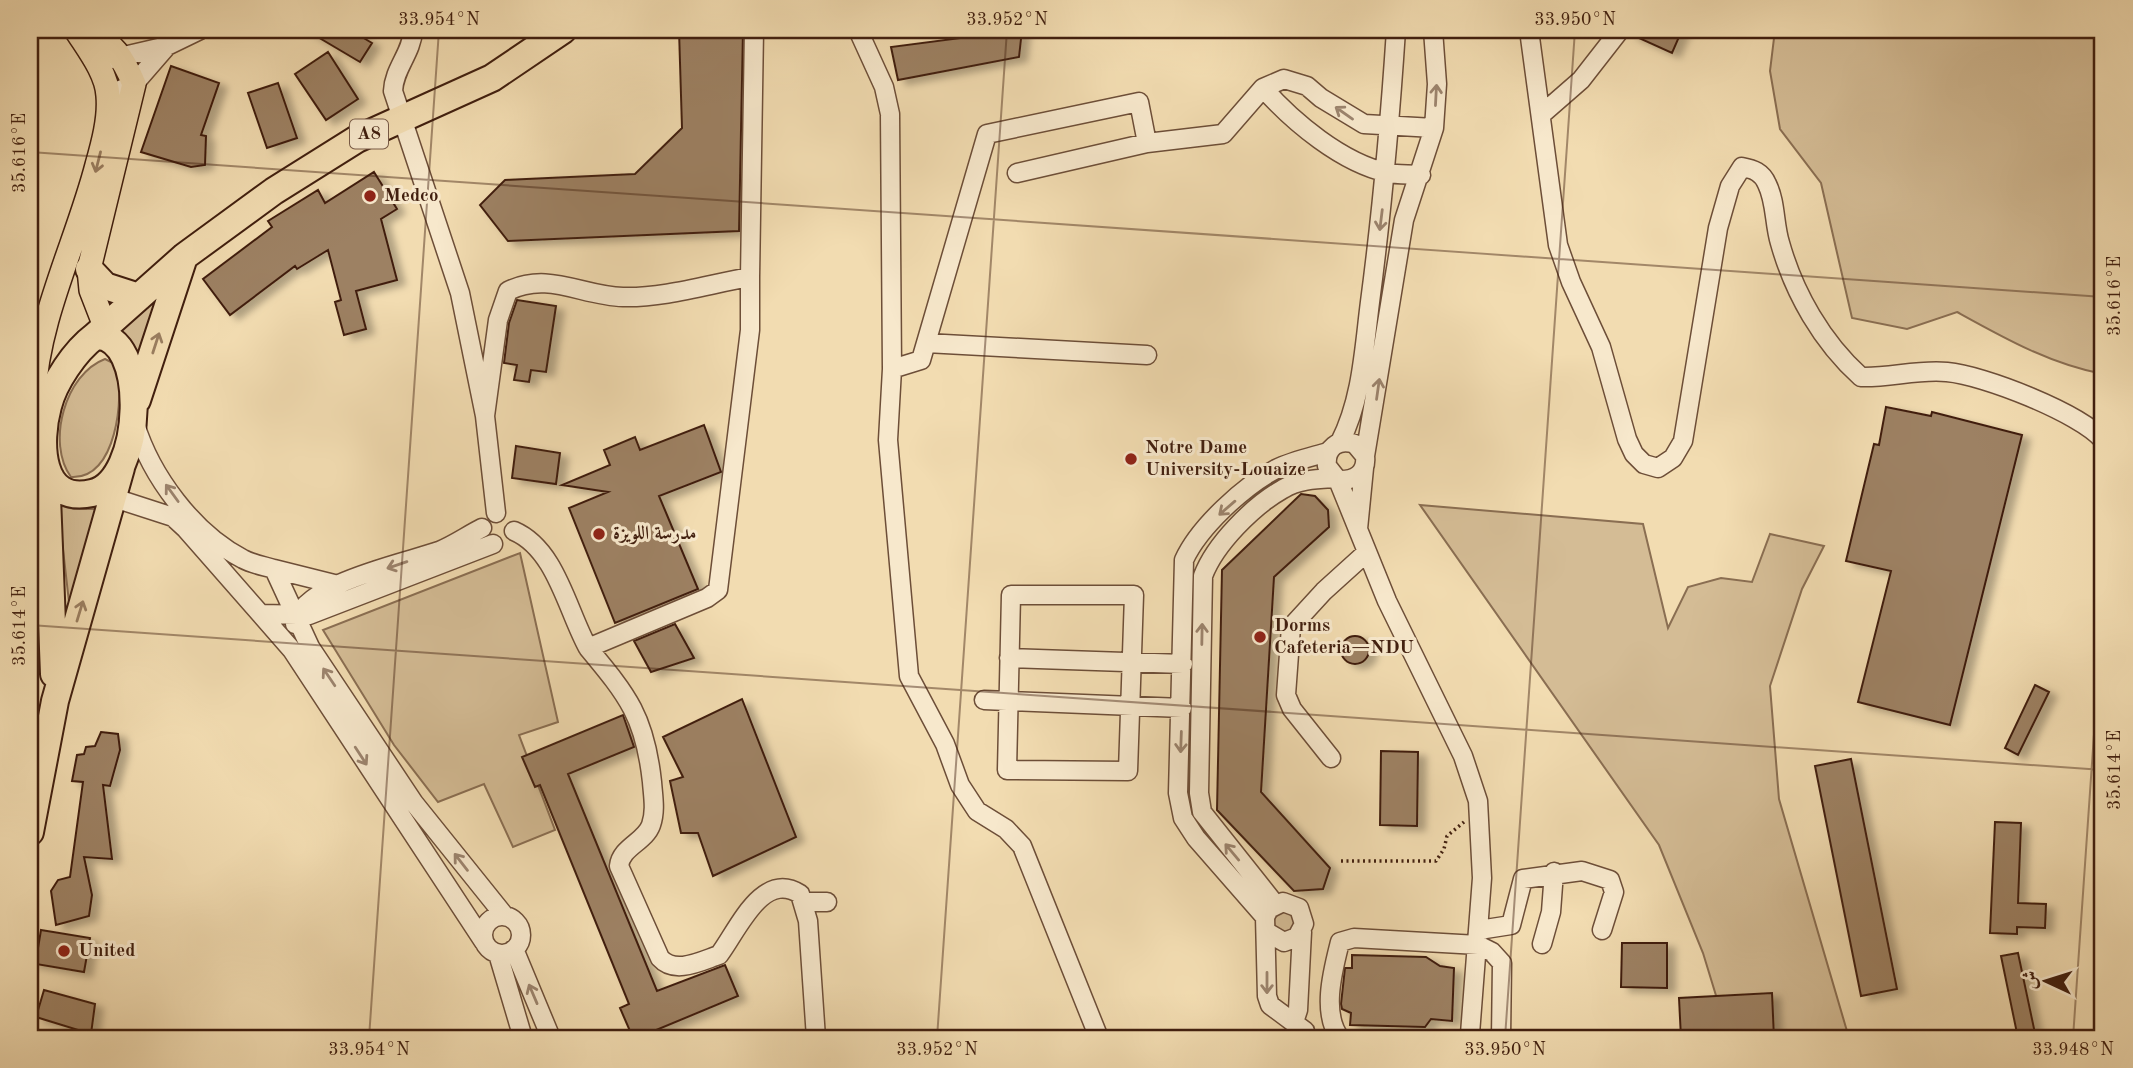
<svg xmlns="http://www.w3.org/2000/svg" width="2133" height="1068" font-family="'Old Standard TT',Amiri,serif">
	<defs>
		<filter id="shadow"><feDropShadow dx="8" dy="4.5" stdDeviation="3.5" flood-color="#0004"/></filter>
	</defs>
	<rect width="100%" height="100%" fill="#f2dcb1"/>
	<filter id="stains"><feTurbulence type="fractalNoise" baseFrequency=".00286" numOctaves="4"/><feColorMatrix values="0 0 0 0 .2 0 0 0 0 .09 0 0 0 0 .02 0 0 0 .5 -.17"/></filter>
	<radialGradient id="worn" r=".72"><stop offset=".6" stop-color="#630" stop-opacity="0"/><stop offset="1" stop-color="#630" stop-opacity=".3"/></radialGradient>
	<path fill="#d4bc95" stroke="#8a6e52" stroke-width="2" d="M1775,30H2087L2103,50V374C2050,364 2004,338 1957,312L1907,329L1852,318L1821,183L1780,129L1770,71Z
		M168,281L139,365L118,323Z
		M105,359L117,365C124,397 117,480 71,477C46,443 65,374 105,359Z
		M58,505L74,509H100L70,611Z
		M1420,505L1643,524L1668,628L1688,587L1721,578L1752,582L1770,534L1824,546L1802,589L1770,686L1779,799L1849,1038H1729L1703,953L1659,845Z
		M520,553L558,722L519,735L555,830L513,847L484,784L438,802L394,745L323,630Z
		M1274 922a10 10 0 1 1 20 0a10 10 0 1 1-20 0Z"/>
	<path fill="#9d8163" stroke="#411f0f" stroke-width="2" filter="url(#shadow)" d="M306,30H350L372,43L360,62Z
		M679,30H743L739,231L508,241L480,205L505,180L635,174L682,128Z
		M1022,30L1019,57L898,80L891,47Z
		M1631,30H1682L1672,53L1630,34Z
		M328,52L358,99L326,120L295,74Z
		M171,66L219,83L201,135L206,136L205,165L191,167L141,152Z
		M278,83L297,138L267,148L248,93Z
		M374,172L397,209L381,219L397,280L356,291L366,329L344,335L335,302L341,300L328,250L297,269L295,266L230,315L203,279L272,227L268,221L318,190L325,203Z
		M517,300L556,306L546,372L531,370L529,382L514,380L517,365L504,363L509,323Z
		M1886,407L1931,416L1932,412L2022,435L1950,725L1858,702L1891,571L1846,561L1874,444L1879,445Z
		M704,425L721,472L659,496L698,589L615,623L569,508L608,492L562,485L610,465L604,450L635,437L640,450Z
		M516,446L560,453L556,484L512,478Z
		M1301,494L1315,496L1328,510L1329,527L1274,577L1261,792L1330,868L1323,889L1294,891L1217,810L1222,570Z
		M675,624L694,658L651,672L634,641Z
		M1341 650a14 14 0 1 1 28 0a14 14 0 1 1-28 0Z
		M2035,685L2049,692L2018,755L2005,748Z
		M742,699L796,837L713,876L698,833H681L670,781L683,777L663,737Z
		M623,715L634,747L568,774L657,991L725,965L738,996L637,1038H633L620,1008L629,1004L540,785L535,787L522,757Z
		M101,732L118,734L120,750L110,786L103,785L112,859L84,857L92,895L89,916L56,925L51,891L58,880L70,877L83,782L72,781L77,755L84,754L86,747L95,746Z
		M1381,751L1418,752L1417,826L1380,825Z
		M1851,759L1897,989L1861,996L1815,766Z
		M1995,822L2021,823L2018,903L2046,904L2045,928L2017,927V934L1990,933Z
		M41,930L90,938L84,972L30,963V954H37Z
		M1622,943H1667V988L1621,987Z
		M2018,953L2036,1038H2018L2001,956Z
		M1352,955L1426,957L1440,966L1454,968L1452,1021L1431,1019L1425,1027L1350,1025L1351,1013L1342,1009L1341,1004L1345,968H1352Z
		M44,990L95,1004L91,1034L36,1017Z
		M1772,993L1774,1038H1681L1679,998Z"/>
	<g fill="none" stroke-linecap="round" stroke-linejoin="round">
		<g stroke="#6d4e38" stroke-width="21">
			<path id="minor" d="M413,30C412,53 394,68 393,91L460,293L485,416L496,513
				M858,30L884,87L890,114L892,369L888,440L909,676L945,744L960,785L977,811L1006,829L1022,846L1099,1038
				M1529,30L1558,245L1571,282L1601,347L1627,439L1634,454L1644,464L1658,468L1673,458L1683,441L1718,228L1730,186L1742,167C1753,169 1762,172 1767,184C1776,202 1774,224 1780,243C1794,293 1822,342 1861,377C1890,378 1918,369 1947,372C1983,375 2080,413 2103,440
				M111,59L167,46L200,30
				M1263,88C1293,122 1342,163 1388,173C1398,175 1410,174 1421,175
				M108,95L134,84L167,46
				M1542,114L1581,80L1620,30
				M1017,173L1147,143L1223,134L1263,88L1284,79L1307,86L1321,98L1364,124L1434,128
				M926,343L1147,355
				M892,369L921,360L987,134L1139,102L1147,143
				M485,416L498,320L508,291C548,271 582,296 623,297C665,298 709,284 750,277L754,30
				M135,424C151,476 193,533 243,559C252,564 264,566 274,569L310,647L414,803L504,915
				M1340,442C1362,399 1364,349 1370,302C1382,211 1390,121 1396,30
				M1365,456L1404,220L1434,128L1437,84L1433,30
				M1338,480C1355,481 1367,473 1365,456L1355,444C1338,438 1325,448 1327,466L1338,480L1387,601L1463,756L1478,801L1482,878L1470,1034
				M102,494L173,517L186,529L292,650L484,942
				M1358,529L1364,468
				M514,531C556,549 567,610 588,648L707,598L718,590L750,330V277
				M274,569L338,585
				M1011,595H1134L1128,771L1007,770Z
				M261,614L309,615L493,544
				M295,624C300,584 405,563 439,551C454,545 468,535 482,528
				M588,648C628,696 645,717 652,782C653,796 656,811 651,825C645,842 621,847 619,866L660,958C675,975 701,961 719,955C738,930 762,870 800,894L808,921L816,1038
				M1009,658L1183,664
				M984,700L1182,708
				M30,725L44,750
				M1331,758L1292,709L1286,695L1291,627L1324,591L1366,553
				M803,902H827
				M1275,904L1202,812L1199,793L1203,576C1215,544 1253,506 1283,489C1299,479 1318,479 1336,478
				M483 935a19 19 0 1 1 38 0a19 19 0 1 1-38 0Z
				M1265,917L1196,838L1183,818L1178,793L1184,560C1199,527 1244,486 1276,469C1292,461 1311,457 1328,452
				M1479,930L1511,925L1523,879L1582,871L1610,880L1614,892L1602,930
				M1267,932L1284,942L1297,937L1304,924L1299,908L1283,902L1269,909L1265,917L1267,996L1270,1005L1305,1031
				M1542,944L1551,912L1554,872
				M514,949L551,1038
				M498,954L523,1038
				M1294,1022L1298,1010L1302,932
				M1340,1038C1321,1013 1333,970 1340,942L1354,938L1478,945L1492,952L1502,963L1501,1038"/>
		</g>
		<g stroke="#411f0f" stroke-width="26">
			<path id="major" d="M87,30C113,42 123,58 134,84L89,269L91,290L110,339
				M42,437C38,423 33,410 34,395C37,319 78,239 97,165C103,144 110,118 108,96C107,73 88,49 76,30"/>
		</g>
		<g stroke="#411f0f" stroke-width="30">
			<path id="highway" d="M89,269L105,286L139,297
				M95,336L185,256L274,191L357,139L492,78L563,30
				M95,336C149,332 145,482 92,493C39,505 38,442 48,406C54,382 75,351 95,336Z
				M137,400L184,257
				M46,472L54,674
				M30,832L55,701L121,468"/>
		</g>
		<path stroke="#411f0f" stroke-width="3.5" stroke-dasharray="2 3.5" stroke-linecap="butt" d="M1341,861H1436L1444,849L1447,836L1464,822"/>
		<use href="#minor" stroke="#f7e8cc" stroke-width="18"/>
		<use href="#major" stroke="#f2dcb1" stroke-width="23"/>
		<use href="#highway" stroke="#f2dcb1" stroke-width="26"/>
	</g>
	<defs><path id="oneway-shaft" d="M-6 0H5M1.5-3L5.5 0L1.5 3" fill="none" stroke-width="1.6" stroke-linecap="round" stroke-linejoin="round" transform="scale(1.75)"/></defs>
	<g stroke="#9c846e">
		<use href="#oneway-shaft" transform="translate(1436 95) rotate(-87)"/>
		<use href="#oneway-shaft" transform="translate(1344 113) rotate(-145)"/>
		<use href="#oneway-shaft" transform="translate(1381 220) rotate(97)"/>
		<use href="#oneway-shaft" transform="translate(1378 389) rotate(-82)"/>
		<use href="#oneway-shaft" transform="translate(172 493) rotate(-126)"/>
		<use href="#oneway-shaft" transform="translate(1227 508) rotate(139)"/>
		<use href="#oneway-shaft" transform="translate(397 565) rotate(161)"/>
		<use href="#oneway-shaft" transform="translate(1202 634) rotate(-89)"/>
		<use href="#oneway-shaft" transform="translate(329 677) rotate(-124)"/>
		<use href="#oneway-shaft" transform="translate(1181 742) rotate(92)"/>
		<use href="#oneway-shaft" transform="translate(361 756) rotate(57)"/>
		<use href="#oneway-shaft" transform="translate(1232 852) rotate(-130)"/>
		<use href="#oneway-shaft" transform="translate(461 862) rotate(-128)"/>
		<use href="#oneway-shaft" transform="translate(1267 983) rotate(90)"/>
		<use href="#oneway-shaft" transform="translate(533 994) rotate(-113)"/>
	</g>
	<g stroke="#9a7e60">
		<use href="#oneway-shaft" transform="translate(98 162) rotate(104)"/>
		<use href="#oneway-shaft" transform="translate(156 343) rotate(-72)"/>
		<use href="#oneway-shaft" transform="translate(80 611) rotate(-73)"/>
	</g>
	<path fill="none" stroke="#411f0f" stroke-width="2" stroke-opacity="0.45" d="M30,152L2103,297M30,625L2103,770M369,1038L439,30M937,1038L1007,30M1505,1038L1575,30M2073,1038L2103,604"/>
	<g fill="#8f2418" stroke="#f7e8cc" stroke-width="2.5">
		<circle cx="370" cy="196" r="7"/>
		<circle cx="1131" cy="459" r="7"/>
		<circle cx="599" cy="534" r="7"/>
		<circle cx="1260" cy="637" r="7"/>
		<circle cx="64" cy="951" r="7"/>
	</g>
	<g text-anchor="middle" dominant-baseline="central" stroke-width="6" stroke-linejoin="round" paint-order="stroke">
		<rect fill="#f7e8cc" stroke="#785b48" stroke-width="2" x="350" y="119.5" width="38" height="29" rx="5"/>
		<g font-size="18" font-weight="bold" fill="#411f0f">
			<text x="369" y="134">A8</text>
		</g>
		<g font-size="19" font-weight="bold" fill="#411f0f" stroke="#f7e8cc" text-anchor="start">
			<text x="384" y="196">Medco</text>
			<text x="1145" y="448">Notre Dame<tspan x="1145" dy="22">University-Louaize</tspan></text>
			<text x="613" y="534">مدرسة اللويزة</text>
			<text x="1274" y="626">Dorms<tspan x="1274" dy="22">Cafeteria—NDU</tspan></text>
			<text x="78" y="951">United</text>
		</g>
	</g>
	<rect width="2133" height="1068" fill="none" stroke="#f2dcb1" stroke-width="77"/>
	<g transform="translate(2046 981) rotate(274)" stroke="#f7e8cc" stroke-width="5" paint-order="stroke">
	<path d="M0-5L12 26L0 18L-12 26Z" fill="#411f0f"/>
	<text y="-10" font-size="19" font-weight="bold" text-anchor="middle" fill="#411f0f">ش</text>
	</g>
	<rect x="38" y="38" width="2056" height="992" fill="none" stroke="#411f0f" stroke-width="2.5"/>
	<g font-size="18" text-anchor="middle" fill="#411f0f">
		<text x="439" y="25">33.954°N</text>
		<text x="1007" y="25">33.952°N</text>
		<text x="1575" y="25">33.950°N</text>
		<text transform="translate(19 153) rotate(-90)" y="6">35.616°E</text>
		<text transform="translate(2114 296) rotate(-90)" y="6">35.616°E</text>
		<text transform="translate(19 626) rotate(-90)" y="6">35.614°E</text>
		<text transform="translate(2114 770) rotate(-90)" y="6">35.614°E</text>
		<text x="369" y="1055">33.954°N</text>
		<text x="937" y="1055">33.952°N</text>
		<text x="1505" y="1055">33.950°N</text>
		<text x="2073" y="1055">33.948°N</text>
	</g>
	<rect width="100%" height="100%" filter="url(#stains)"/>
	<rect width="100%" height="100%" fill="url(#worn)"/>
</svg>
